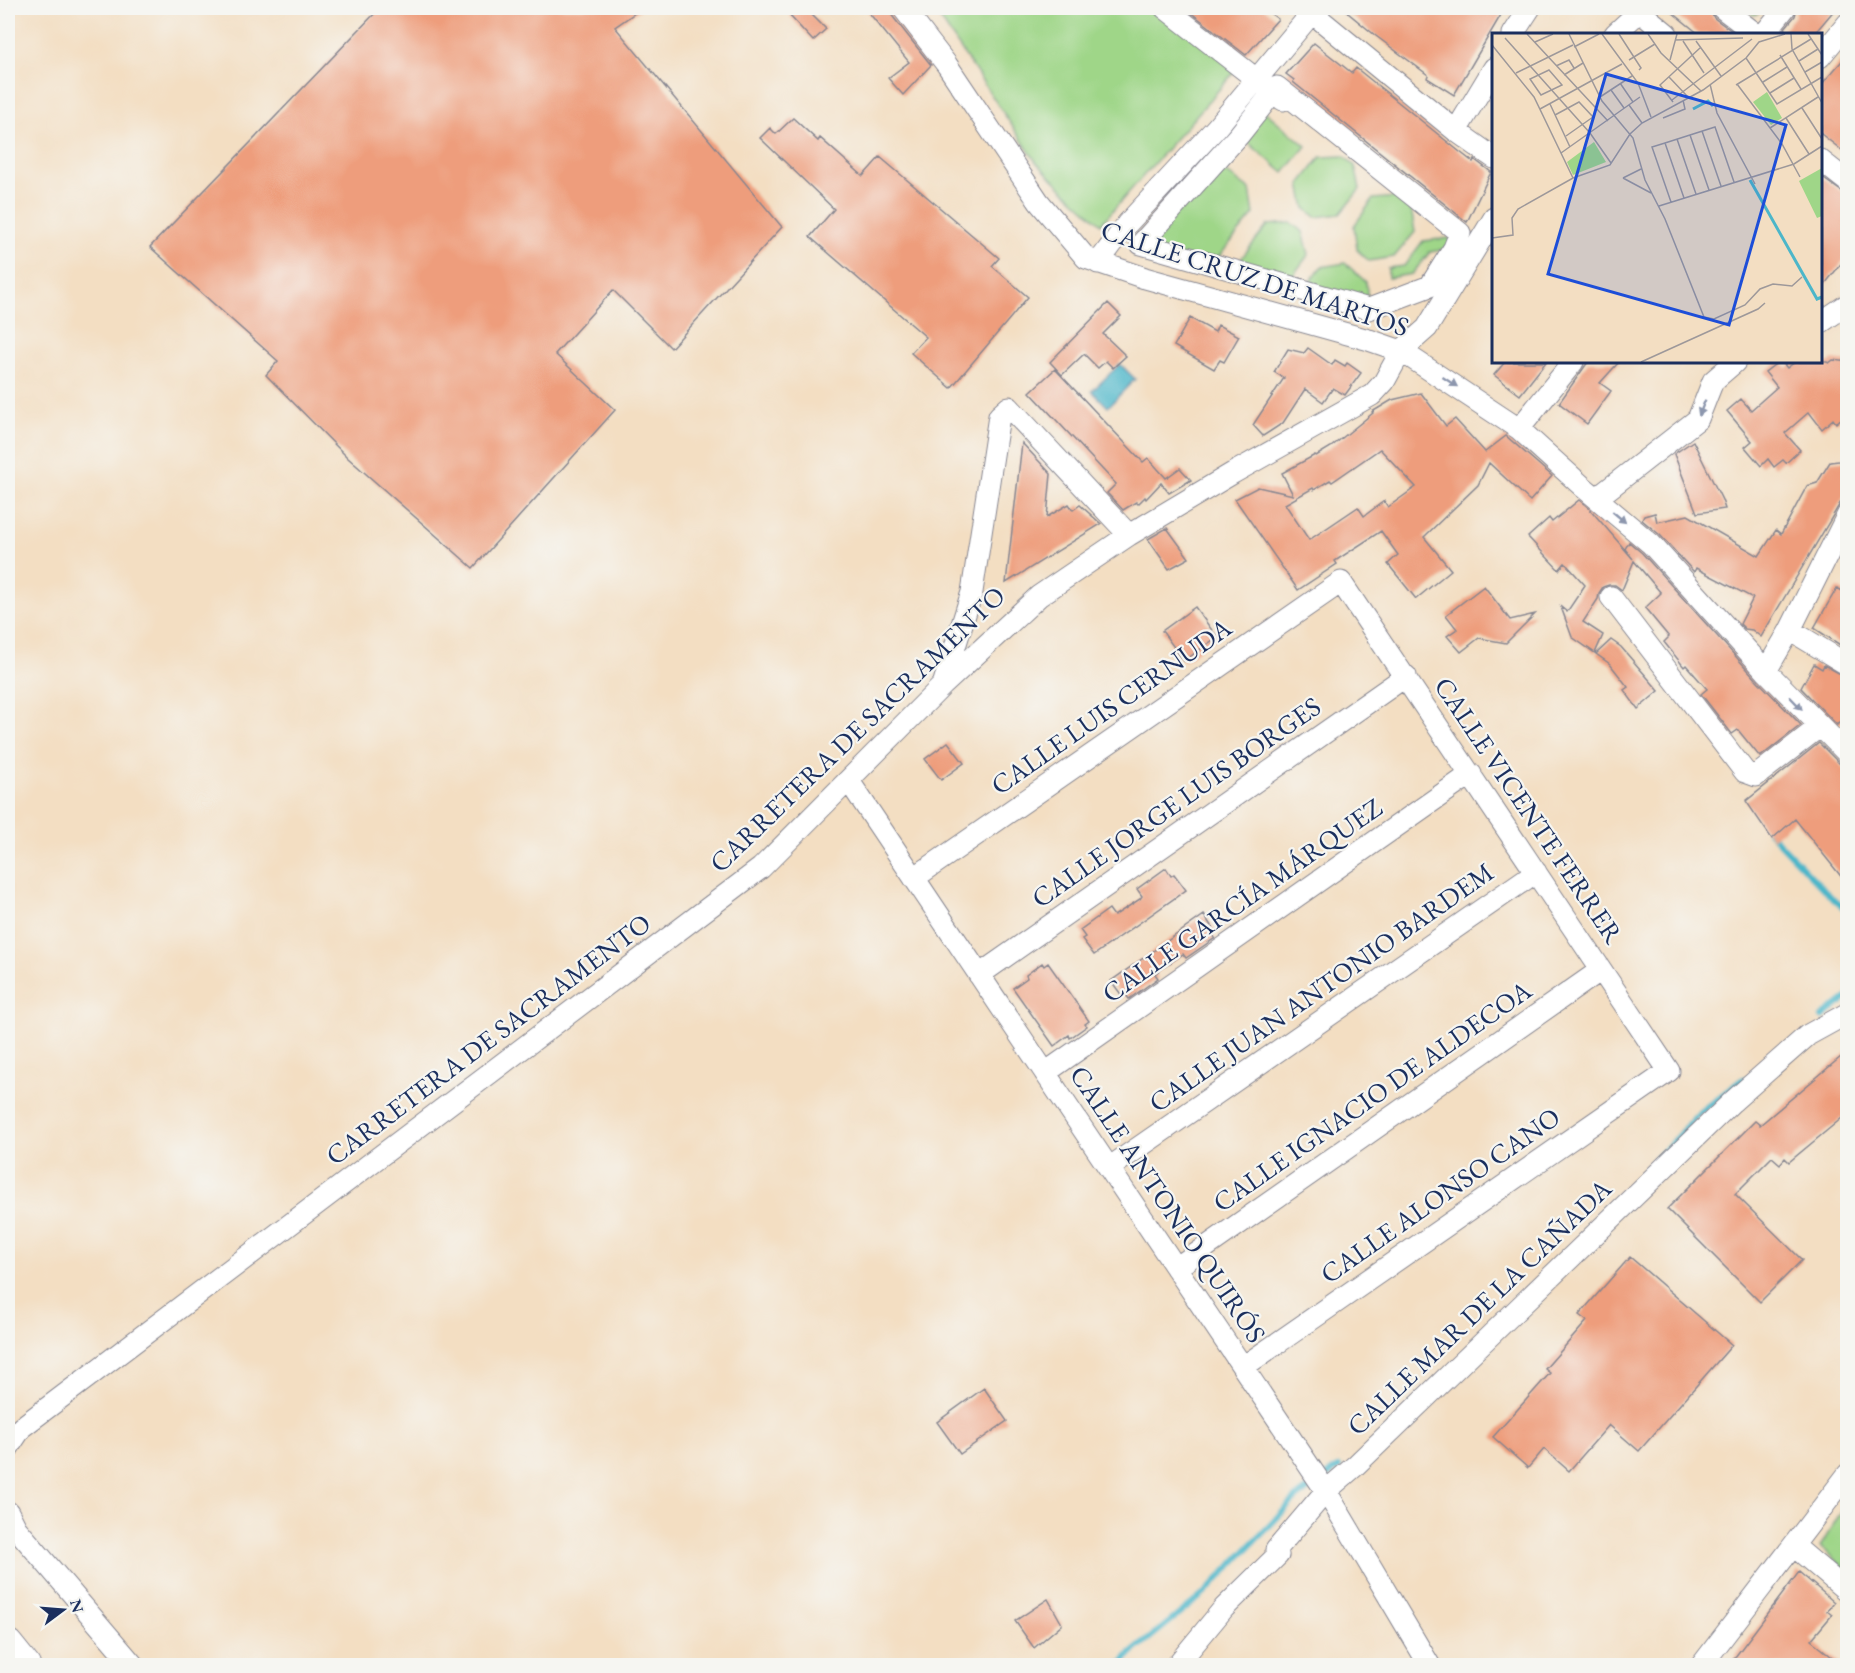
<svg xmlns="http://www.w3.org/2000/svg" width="1855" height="1673" font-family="'EB Garamond',serif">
	<rect width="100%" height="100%" fill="#f6f6f2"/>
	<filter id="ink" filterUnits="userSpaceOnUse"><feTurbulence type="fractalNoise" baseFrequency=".0167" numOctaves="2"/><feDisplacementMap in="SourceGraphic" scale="12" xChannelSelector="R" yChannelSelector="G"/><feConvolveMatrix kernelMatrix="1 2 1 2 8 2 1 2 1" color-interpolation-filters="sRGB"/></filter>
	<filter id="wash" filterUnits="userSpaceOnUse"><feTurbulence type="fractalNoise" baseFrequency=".008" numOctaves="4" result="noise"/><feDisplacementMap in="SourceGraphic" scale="24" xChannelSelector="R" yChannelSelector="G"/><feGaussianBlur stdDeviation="1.35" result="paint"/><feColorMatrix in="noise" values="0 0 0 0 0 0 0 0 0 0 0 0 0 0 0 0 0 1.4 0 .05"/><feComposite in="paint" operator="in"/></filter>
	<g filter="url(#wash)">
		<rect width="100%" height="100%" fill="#f3dec2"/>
		<path fill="#9fd688" stroke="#5d8273" stroke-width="1.5" d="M933,8H1160L1237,69L1101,224L1067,193L1037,163Z
			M1742,8H1773L1754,15Z
			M1261,108L1306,146L1284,173L1239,135Z
			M1344,156L1355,166L1360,189L1340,214L1316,217L1305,208L1300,184L1321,157Z
			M1227,173L1250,190L1254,214L1212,265L1141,244L1202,175Z
			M1398,197L1411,208L1415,232L1394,257L1369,261L1357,250L1354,226L1373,199Z
			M1291,223L1303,232L1309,254L1285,286L1231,271L1268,225Z
			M1449,238L1454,248L1430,252L1412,274L1388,278V268L1404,266L1423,241Z
			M1345,263L1366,282L1369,309L1303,291L1321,267Z
			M1847,1502V1570L1820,1547Z"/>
		<path fill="#4cb6c9" stroke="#347294" stroke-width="1.5" d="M1120,364L1135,379L1108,407L1092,391Z"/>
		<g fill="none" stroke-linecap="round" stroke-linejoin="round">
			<path stroke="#4cb6c9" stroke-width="6" d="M1769,832L1833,899L1848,911
				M1822,1017L1848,997
				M1642,1175L1700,1112L1743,1079
				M1120,1666L1130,1654L1204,1594L1296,1498L1339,1467"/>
		</g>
		<g id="blocks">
			<path fill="#ee9d7b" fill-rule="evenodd" d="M380,8H642L615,27L782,227L671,348L613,290L555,354L615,410L473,568L348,458L266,375L278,361L150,247Z
				M799,8H805L826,29L813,41L790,16Z
				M865,8H886L931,65L903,95L888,78L909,62Z
				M1185,8H1263L1278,19L1246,55Z
				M1342,8H1505L1454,95L1427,78L1428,75L1376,36Z
				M1667,8H1709L1714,18L1736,34H1699Z
				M1797,8H1836L1814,34H1780L1795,16Z
				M1314,43L1352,73L1356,68L1460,152L1473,162L1475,160L1491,172L1467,222L1293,82L1294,80L1286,74Z
				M1848,54V155L1821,134V85Z
				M793,118L818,141L820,138L863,176L880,157L999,258L992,266L1028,297L951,388L911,353L926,337L810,237L834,209L760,138L770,128L776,134Z
				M1821,177L1848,196V255L1821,289Z
				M1108,303L1121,316L1103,334L1126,356L1113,368L1106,361L1098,368L1084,354L1062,375L1050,362Z
				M1190,318L1215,332L1218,325L1239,336L1224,362L1220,360L1214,369L1174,346Z
				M1308,348L1332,365L1335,360L1345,366L1347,363L1361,373L1345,395L1333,388L1323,402L1305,389L1283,423L1263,436L1253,425L1284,378L1274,372L1288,349L1304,353Z
				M1833,360L1848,362V413L1836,423L1833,419L1822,429L1809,412L1785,433L1800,450L1786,463L1783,460L1774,467L1768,459L1761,466L1745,447L1752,441L1727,411L1741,399L1751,410L1777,387L1765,372L1778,362H1782L1787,368L1795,362H1827L1829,363Z
				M1505,362H1546L1520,395L1494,375Z
				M1588,362H1619L1600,383L1611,391L1587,424L1559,403Z
				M1055,369L1143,462L1148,458L1166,478L1180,468L1191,480L1169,493L1161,483L1146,499L1145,497L1138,504L1136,502L1123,510L1107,493L1116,484L1030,392Z
				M1421,393L1446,426L1455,419L1485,452L1506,436L1552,476L1530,501L1489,463L1478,485L1424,537L1451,570L1416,599L1388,564L1398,555L1381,531L1335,561L1337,564L1298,590L1235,499L1258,487L1293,495L1282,473L1315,455L1316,456L1331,447L1373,413L1372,412L1392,400ZM1380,449L1416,487L1388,507L1384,501L1364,516L1358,507L1309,540L1285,504L1313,488L1314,490L1330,480L1332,482Z
				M1693,441L1722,500L1725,509L1697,513L1674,454Z
				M1022,443L1051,474L1047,517L1069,504L1073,510L1080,505L1101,524L1006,583Z
				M1848,460V490L1761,637L1752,630L1745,629L1740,624L1753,598L1696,568L1694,572L1660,535L1642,520L1644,516L1655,513L1657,522L1688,515L1759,556L1776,530L1781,534L1807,486L1817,483L1830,462Z
				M1579,500L1589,508L1633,559L1625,549L1629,542L1642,553L1757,680L1801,725L1760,757L1738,730L1732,734L1701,694L1707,689L1686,665L1684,667L1664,642L1669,637L1645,608L1661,593L1634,561L1622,590L1615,585H1609L1603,587L1599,593L1598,599L1583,622L1603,635L1595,653L1572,637L1561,607L1567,612L1585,585L1565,563L1559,570L1528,537L1549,518L1552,522Z
				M1167,528L1189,558L1169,569L1148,539Z
				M1484,586L1510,620L1535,614L1506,643L1479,638L1461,652L1447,636L1457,629L1446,615Z
				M1837,588L1848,594V650L1814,628Z
				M1195,607L1217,637L1184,661L1162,631Z
				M1611,640L1621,647L1659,691L1638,709L1624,690L1628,687L1610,664L1596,654Z
				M1814,664L1822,669L1824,665L1848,678V726L1839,722L1837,725L1801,688Z
				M948,742L964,763L941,780L925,759Z
				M1819,743L1848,772V885L1795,819L1772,839L1746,801Z
				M1166,868L1171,876L1174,874L1186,890L1094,955L1082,939L1085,937L1080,930L1109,909L1114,916L1140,899L1142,896L1137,889Z
				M1204,915L1215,932L1212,934L1215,938L1186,958L1183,954L1157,972L1155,974L1158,978L1129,999L1126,995L1123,997L1111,981Z
				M1042,963L1044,966L1048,963L1089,1021L1085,1024L1087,1026L1070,1038L1069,1035L1054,1046L1013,988L1027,978L1026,975Z
				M1848,1051V1113L1789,1162L1785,1158L1780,1164L1772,1157L1735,1194L1802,1260L1760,1302L1667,1209L1755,1121L1760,1125Z
				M1630,1257L1732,1345L1639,1451L1609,1425L1569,1471L1544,1449L1528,1468L1493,1437L1550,1373L1545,1369L1587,1321L1579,1315Z
				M984,1388L1007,1421L960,1454L937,1422Z
				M1799,1572L1834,1602L1827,1611L1832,1615L1811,1640L1842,1665H1729Z
				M1048,1599L1062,1624L1034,1648L1015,1621Z"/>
		</g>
	</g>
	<g filter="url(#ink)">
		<use href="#blocks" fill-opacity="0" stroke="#878690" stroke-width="1.5"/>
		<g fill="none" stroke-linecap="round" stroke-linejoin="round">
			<g stroke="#878690" stroke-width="23">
				<path id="street" d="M903,8L947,65L1039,202L1086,258L1145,278L1369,340L1401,351L1519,429L1582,486L1651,544L1766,671L1848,754
					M1165,8L1283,100
					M1306,8L1456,131L1494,158
					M1722,8L1756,34
					M1639,11L1667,34
					M1513,34L1530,8
					M1615,34L1643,8
					M1764,34L1785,8
					M1820,57L1848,23
					M1277,87L1460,233L1454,248L1430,286L1369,309L1141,244L1239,135Z
					M1456,131L1494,68
					M1820,160L1848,182
					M1098,263L1127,224L1216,128L1316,8
					M1820,323L1848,304
					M1519,429L1573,362
					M1597,498L1698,419L1713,381L1735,362
					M1611,597L1745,772L1756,776L1819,727
					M1790,630L1848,665
					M1766,671L1790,630L1848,514
					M944,682L972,592L999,416L1009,407L1129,535
					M849,781L1326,1491L1430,1666
					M914,878L1341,582L1669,1071L1243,1367
					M979,975L1406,676
					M1045,1073L1471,774
					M1109,1168L1536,872
					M1176,1268L1601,970
					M8,1448L22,1427L761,868L943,685L1039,596L1129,535L1233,473L1372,395L1384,382L1401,351L1427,328L1494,218
					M8,1512L16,1528L134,1666
					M1794,1546L1848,1592
					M1176,1666L1224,1608L1278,1555L1276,1550L1326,1491L1355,1466L1732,1102L1808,1035L1848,1013
					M1701,1666L1848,1474"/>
			</g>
			<g stroke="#878690" stroke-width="32">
				<path id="secondary" d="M8,1645L25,1666"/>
			</g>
			<use href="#street" stroke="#fff" stroke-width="21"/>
			<use href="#secondary" stroke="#fff" stroke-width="30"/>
		</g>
		<defs><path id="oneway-solid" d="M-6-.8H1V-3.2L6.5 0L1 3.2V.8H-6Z" transform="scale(1.5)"/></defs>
		<g fill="#8d97ae">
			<use href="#oneway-solid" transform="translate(1450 382) rotate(33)"/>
			<use href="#oneway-solid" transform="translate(1702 408) rotate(112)"/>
			<use href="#oneway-solid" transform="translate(1619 517) rotate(40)"/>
			<use href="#oneway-solid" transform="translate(1796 703) rotate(46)"/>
		</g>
	</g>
	<g text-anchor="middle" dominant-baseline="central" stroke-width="4.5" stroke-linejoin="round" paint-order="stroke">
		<g font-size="27" fill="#1b2f5e" stroke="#f6f6f2">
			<text transform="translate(1255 278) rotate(18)">CALLE CRUZ DE MARTOS</text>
			<text transform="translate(1111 706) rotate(-35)">CALLE LUIS CERNUDA</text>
			<text transform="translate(857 729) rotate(-44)">CARRETERA DE SACRAMENTO</text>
			<text transform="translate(1176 802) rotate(-35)">CALLE JORGE LUIS BORGES</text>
			<text transform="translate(1529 810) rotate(56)">CALLE VICENTE FERRER</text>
			<text transform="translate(1242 900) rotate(-35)">CALLE GARCÍA MÁRQUEZ</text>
			<text transform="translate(1321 987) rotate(-35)">CALLE JUAN ANTONIO BARDEM</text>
			<text transform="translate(488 1039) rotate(-37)">CARRETERA DE SACRAMENTO</text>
			<text transform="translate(1372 1096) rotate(-35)">CALLE IGNACIO DE ALDECOA</text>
			<text transform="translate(1440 1195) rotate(-35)">CALLE ALONSO CANO</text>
			<text transform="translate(1168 1204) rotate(56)">CALLE ANTONIO QUIRÓS</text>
			<text transform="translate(1479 1307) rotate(-44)">CALLE MAR DE LA CAÑADA</text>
		</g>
	</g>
	<g transform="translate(1492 33)">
		<rect width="330" height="330" fill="#f3dec2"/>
		<path d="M275,59L290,85L279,92L261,69ZM102,109L114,129L81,142L75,129ZM330,135V183L325,185L307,148Z" fill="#9fd688"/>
		<path fill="none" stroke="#4cb6c9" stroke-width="3" d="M201,76L216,68L221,73M258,147L325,266L330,264"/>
		<path fill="none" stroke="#9d989a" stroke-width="1.5" d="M35,1L116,88M77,1L110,68L141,105L153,147L173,186L212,284L222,286L253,272L268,256L281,251L300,253L310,244M110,1L146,50L159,84M127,1L149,35L147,37M156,1L169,20L209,58M299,1L300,16L330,70M316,1L330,22M13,5L98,100L119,130M183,7L251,5M191,8L212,40M204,8L229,43M43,9L61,1M0,12L42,64L81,145M82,14L107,1M288,22L309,56M254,25L285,71L330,44M137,27L163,11M178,27L185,1M307,28L326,16M64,33L77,27L82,35M57,37L70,52L49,62L38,46ZM313,39L330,29M24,40L81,12M72,42L91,30M177,44L196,64M271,49L295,34M128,50L141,69M218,51L225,80L263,151M245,51L290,111L308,144M244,52L319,6M119,57L132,75M278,60L302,45M108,64L140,43M180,67L260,6M181,69L168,52L208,15M58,71L78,114M137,72L150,90M310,75L330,106M48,76L130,31M63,82L87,69L101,84L74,103M171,85L193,76L191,67M294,85L317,121M278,95L326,64M210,98L229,153M198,102L217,157M185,106L204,161M173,110L192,165M69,120L148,64M131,145L159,160M131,145L149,136M179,169L160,114L173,110L223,94L242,149M167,173L302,131L330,113M0,205L21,202L20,185L26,176L81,145L118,132L138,101L150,90L211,57L254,25L267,9L293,1M149,329L266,276L273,270"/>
		<path fill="#1d4ed8" fill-opacity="0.15" stroke="#1d4ed8" stroke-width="3" d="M114,41L294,92L237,292L56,241Z"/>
		<rect width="330" height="330" fill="none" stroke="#1b2f5e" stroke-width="3"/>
	</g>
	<rect width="1855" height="1673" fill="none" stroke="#f6f6f2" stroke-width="30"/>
	<g transform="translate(63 1610) rotate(74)" stroke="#f6f6f2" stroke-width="4.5" paint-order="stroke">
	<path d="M0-4.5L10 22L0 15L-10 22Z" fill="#1b2f5e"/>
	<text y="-9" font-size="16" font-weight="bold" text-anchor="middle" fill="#1b2f5e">N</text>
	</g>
</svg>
